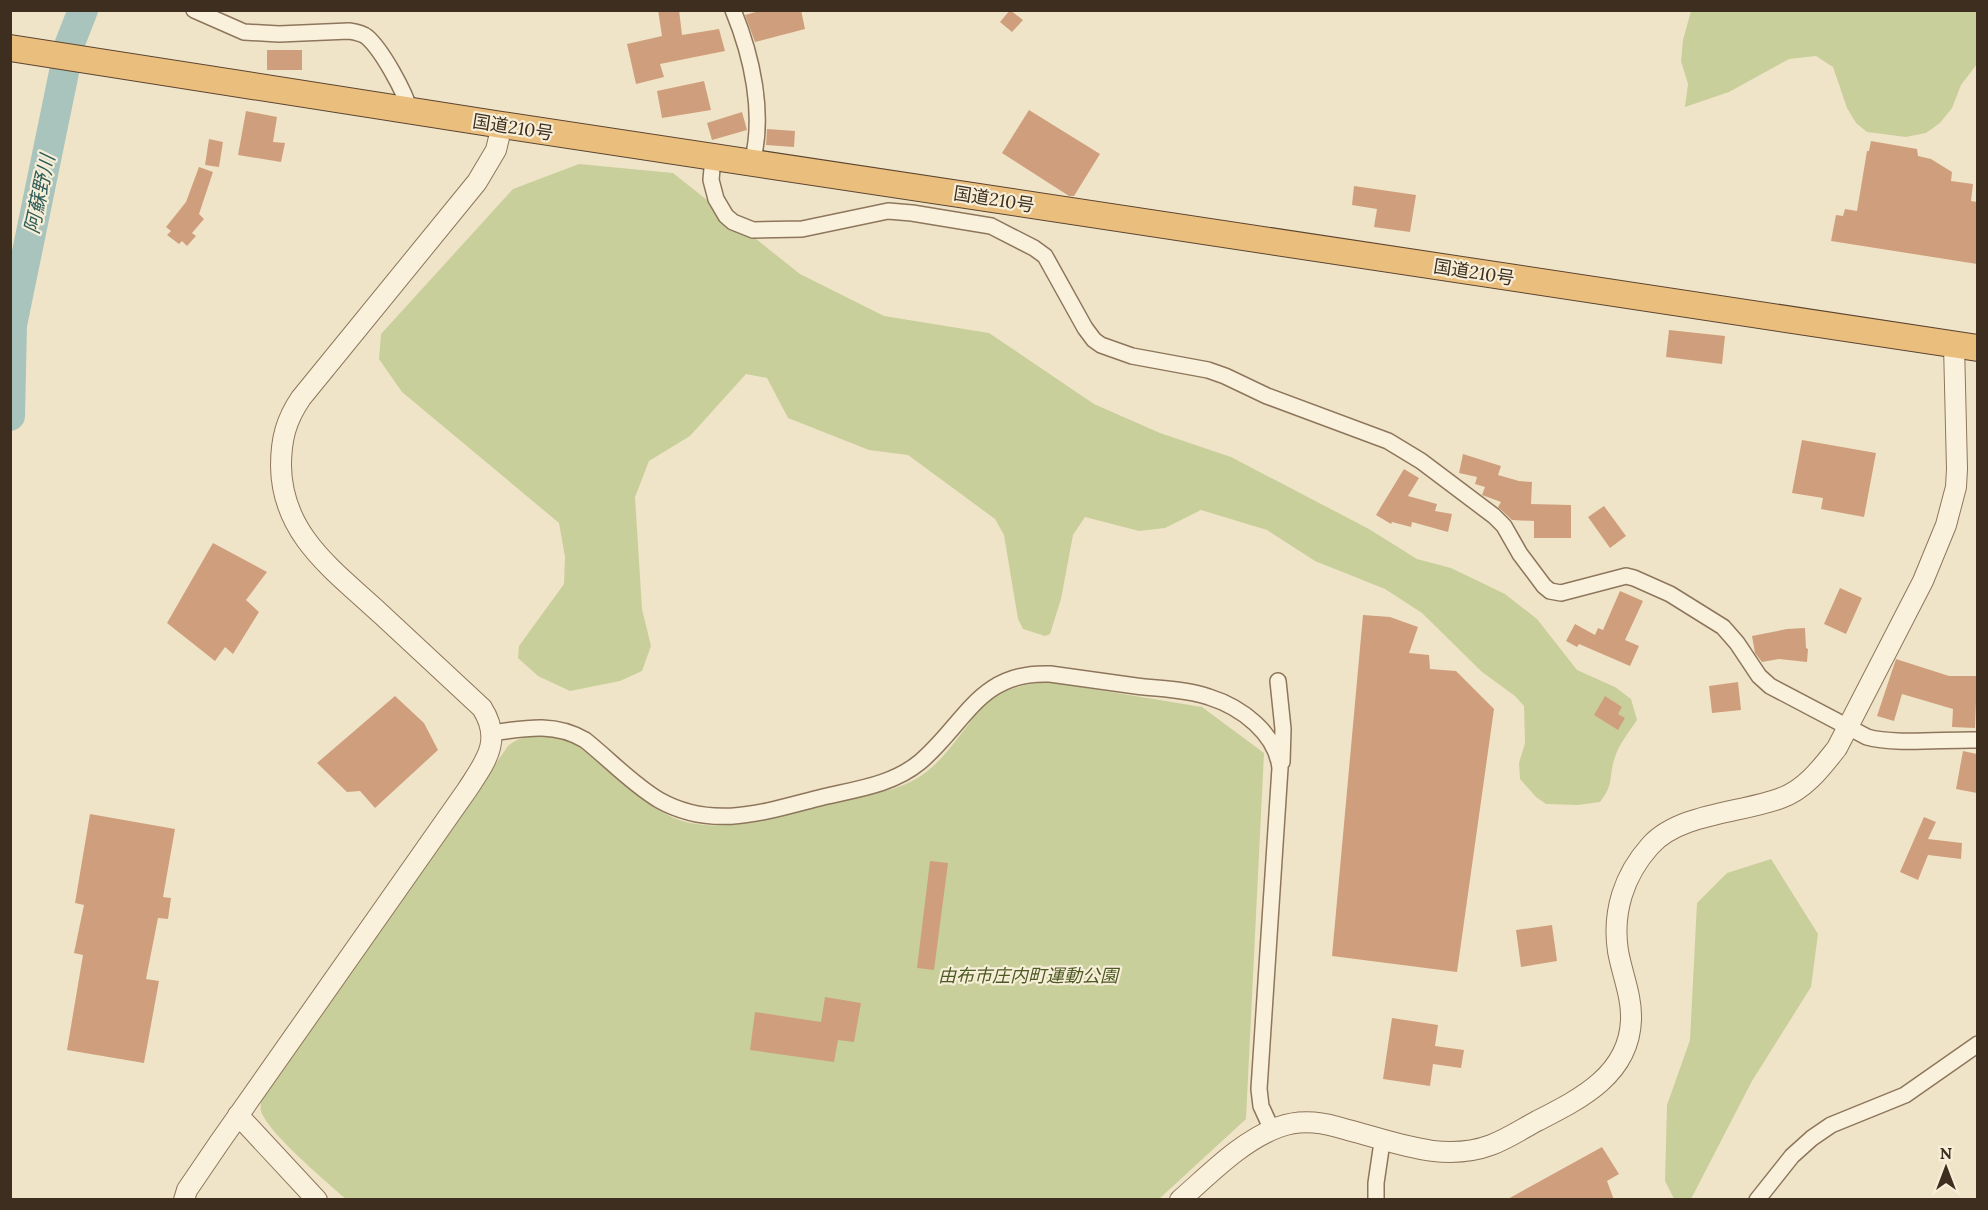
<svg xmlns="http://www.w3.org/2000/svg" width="1988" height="1210" font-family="Lora,'Noto Sans JP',serif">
	<rect width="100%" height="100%" fill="#f0e4c8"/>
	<path fill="#c9cf9b" d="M1691,11H1977V64L1961,85L1952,108L1940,123L1926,133L1906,137L1867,132L1856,123L1847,108L1833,67L1816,56L1789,59L1729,92L1685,107L1688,84L1681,61L1683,40Z
		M579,164L673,173L800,274L884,316L989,333L1094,404L1160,433L1231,457L1369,529L1417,559L1451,568L1505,594L1537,619L1577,670L1615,687L1631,699L1637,720C1629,732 1619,744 1615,757C1608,777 1615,783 1600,802L1578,805L1546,804L1536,797L1520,779L1519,763L1525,743L1524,706L1515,696L1482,672L1422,613L1385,589L1315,561L1267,530L1201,510L1165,528L1139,531L1085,517L1073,535L1061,599L1050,634L1045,636L1023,629L1018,619L1004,535L995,519L908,455L869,450L788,418L767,378L746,374L690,436L649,461L635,497L642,609L651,646L642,671L620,681L570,691L538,676L518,658L519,646L564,584L565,557L559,523L402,392L379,359L381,334L513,189Z
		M1050,682L1202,707L1264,753L1246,1119L1159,1199H346C327,1182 268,1133 261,1111C260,1107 261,1101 262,1097L508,746C516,739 523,738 533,735C576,727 606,772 637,795C648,803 660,811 672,817C694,827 717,826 740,824L893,789C932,776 944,755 968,725C974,717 980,705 988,700C1006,688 1029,683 1050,682Z
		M1771,859L1818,934L1811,987L1752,1081L1691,1199H1674L1665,1181L1667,1105L1690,1040L1697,903L1727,873Z"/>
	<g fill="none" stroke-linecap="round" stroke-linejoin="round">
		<path stroke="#a9c4bc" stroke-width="30" d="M10,416L12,325L70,43L83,10"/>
	</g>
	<path fill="#cf9f7d" d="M658,10H679L682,35L719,29L725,51L660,64L664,77L636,84L627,44L662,36Z
		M763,10H801L805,29L755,42L745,15Z
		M1010,10L1023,20L1012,32L1000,22Z
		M267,50H302V70H267Z
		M704,81L711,110L662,118L657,91Z
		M1029,110L1100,154L1074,196H1069L1002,153Z
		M246,111L277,117L273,142L285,143L281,162L238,155Z
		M742,112L747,130L712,140L707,123Z
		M767,129L795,131L794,147L766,145Z
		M209,139L223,142L219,167L205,165Z
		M1871,141L1917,149L1918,156L1931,159L1952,172L1951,181L1973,184L1971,201L1977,202V264L1831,241L1836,215L1843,216L1845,209L1857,211L1867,151H1869Z
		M199,167L213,172L199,214L204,219L192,233L196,236L187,246L182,241L179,244L167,235L171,231L166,227L186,202Z
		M1354,186L1416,195L1410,232L1374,227L1377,209L1352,205Z
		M1669,330L1725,336L1722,364L1666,357Z
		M1802,440L1876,453L1864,517L1821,509L1823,498L1792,493Z
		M1463,454L1501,466L1498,475L1519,481L1532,482L1531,504L1571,505V538H1534V521L1512,520L1498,507L1501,502L1482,495L1485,487L1475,484L1477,477L1459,473Z
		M1404,469L1419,478L1408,496L1437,504L1435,511L1452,514L1448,532L1412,522L1411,527L1392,522L1391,524L1376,515Z
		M1604,506L1626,536L1610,548L1588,517Z
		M213,543L267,572L246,600L259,612L233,654L225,647L215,661L167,623Z
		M1840,588L1862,598L1846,634L1824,624Z
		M1620,591L1643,601L1625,640L1639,646L1630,666L1579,644L1577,647L1566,641L1575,624L1595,635L1598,628L1603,630Z
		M1363,615L1390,617L1418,627L1409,653L1429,655L1430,669L1456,671L1494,709L1457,972L1332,956Z
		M1805,628L1806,648L1808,649L1807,662L1779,659L1762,662L1755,653L1752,636L1787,629Z
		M1896,659L1949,676H1977L1975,728L1952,727L1953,709L1902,694L1894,721L1877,716Z
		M1738,682L1741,710L1712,713L1709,686Z
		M395,696L424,723L438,750L375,808L360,791L347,792L317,763Z
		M1605,696L1622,707L1618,714L1625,718L1618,730L1594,715Z
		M1963,751L1977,754V793L1956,789Z
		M90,814L175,829L163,897L171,898L168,919L158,918L146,979L159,981L144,1063L67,1050L83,955L74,953L84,905L75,903Z
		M1924,817L1936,822L1928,839L1962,843L1961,859L1928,855L1918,880L1900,872Z
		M930,861L948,863L934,970L917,968Z
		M1552,925L1557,961L1521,967L1516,930Z
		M825,997L861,1003L854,1042L838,1040L834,1062L750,1050L755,1012L821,1022Z
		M1392,1018L1438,1025L1435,1046L1464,1050L1461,1068L1433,1064L1430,1086L1383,1079Z
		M1602,1147L1619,1174L1607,1181L1614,1200H1506Z"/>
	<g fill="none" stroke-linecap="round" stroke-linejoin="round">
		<g stroke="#8d765c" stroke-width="18">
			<path id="minor" d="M194,10L244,32L279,34L349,31C356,32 362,33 367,37C382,50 405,92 410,111
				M733,10C752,56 765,114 752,163
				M713,157L711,180L716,199L726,216L733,222L753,230L802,229L888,211L912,213L991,226L1034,248L1045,256L1085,328L1094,340L1101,345L1132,356L1208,370L1225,376L1267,396L1388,441L1421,461L1494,516L1504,526L1520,554L1544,586L1550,591L1561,593L1626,576L1634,578L1670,594L1723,627L1737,643L1759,676L1770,686L1867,737C1893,745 1948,739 1978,740
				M1278,681L1283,729L1282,762
				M492,733C525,728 555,722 585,740C609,759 632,784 659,800C714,831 767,811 823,797C857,789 892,785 920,762C966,723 979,671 1050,674C1079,678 1107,682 1136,686C1160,689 1186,689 1209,697C1241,707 1276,733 1280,768L1259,1089L1261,1106L1272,1130
				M1376,1200V1183L1381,1149
				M1757,1200L1792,1156L1812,1138L1831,1125L1905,1095L1978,1044"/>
		</g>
		<g stroke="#8d765c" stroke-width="22">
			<path id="tertiary" d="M238,1115L317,1200
				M184,1200L187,1190L219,1143L467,790C485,762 503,741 482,708C449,677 415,646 382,615C335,571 282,536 281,466C281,439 286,420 301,398L477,182L496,150L502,125
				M1180,1200C1210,1174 1241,1141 1279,1127C1303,1118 1325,1123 1348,1130C1395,1142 1443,1163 1491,1145C1507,1139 1522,1129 1537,1121C1580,1099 1629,1075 1631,1020C1632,996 1622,974 1618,951C1612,912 1624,875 1650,846C1679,813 1742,813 1781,798C1805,790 1822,767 1837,748L1923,581L1946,525L1956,487L1957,469L1954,345"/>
		</g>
		<g stroke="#5b4430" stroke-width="28">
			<path id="trunk" d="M10,48L502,125L1978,348"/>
		</g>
		<use href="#minor" stroke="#faf1dc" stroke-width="15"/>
		<use href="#tertiary" stroke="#faf1dc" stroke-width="20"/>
		<use href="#trunk" stroke="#eabe7c" stroke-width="26"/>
	</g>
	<g text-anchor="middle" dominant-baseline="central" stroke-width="4.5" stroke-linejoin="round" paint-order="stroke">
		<g font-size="18" fill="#3d2e20" stroke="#f7eed8">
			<text transform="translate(513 127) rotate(9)">国道210号</text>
			<text transform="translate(994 199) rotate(9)">国道210号</text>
			<text transform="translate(1474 272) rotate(9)">国道210号</text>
		</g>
		<g font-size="18" font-style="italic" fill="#4d5a26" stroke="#f7eed8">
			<text x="1028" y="975">由布市庄内町運動公園</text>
		</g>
		<g font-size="20" font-style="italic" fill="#2f5d5a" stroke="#f7eed8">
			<text transform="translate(39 194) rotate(-78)">阿蘇野川</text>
		</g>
	</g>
	<rect width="1988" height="1210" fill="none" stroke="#3d2e20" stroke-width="24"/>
	<g transform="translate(1946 1168)" stroke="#f7eed8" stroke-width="4.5" paint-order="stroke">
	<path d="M0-4.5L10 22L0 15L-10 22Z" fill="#3d2e20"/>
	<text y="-9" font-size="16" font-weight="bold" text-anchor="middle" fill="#3d2e20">N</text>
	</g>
</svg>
